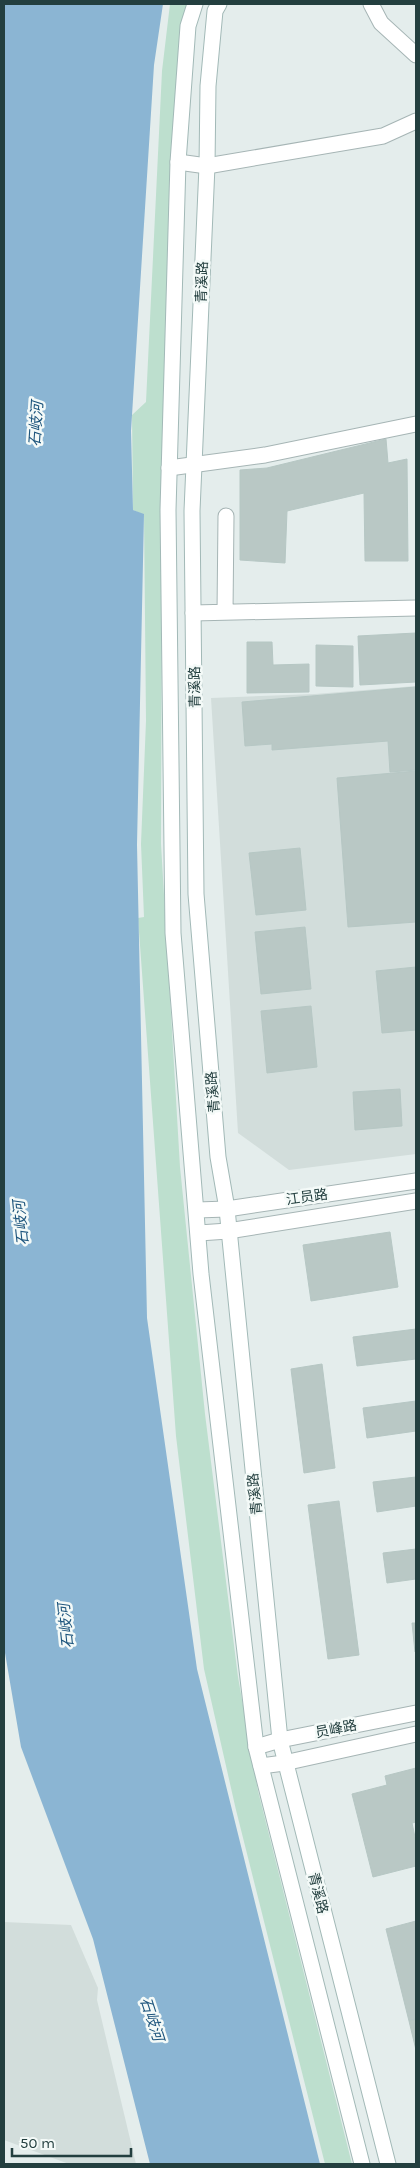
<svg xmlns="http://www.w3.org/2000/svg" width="420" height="2168" font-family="Karla,'Noto Sans SC',sans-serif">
	<rect width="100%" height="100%" fill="#e4edec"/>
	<path fill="#d2dddb" d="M416,686V1154L289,1170L238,1133L211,698L315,694Z
		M4,1922L71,1925L98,1988L97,2000L136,2164H69L4,2140Z"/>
	<path fill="#bddfce" d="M170,4H188L170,226L164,392L162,520L161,844L180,1167L205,1414L238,1677L258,1791L352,2164H325L236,1810L204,1669L176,1436L138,918L144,917L141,844L146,721L144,515L133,510L132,415L146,402L162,71Z"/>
	<path fill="#8bb5d3" d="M4,4H163L154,65L131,431L133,510L144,514L137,845L147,1318L197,1669L320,2164H150L93,1939L21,1747L4,1647Z"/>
	<path fill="#b9c8c5" stroke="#b6c7c4" d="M386,439L388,463L407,459L408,561H365L364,493L287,511L285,563L240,560V470L267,468Z
		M416,633V682L360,685L358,636Z
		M247,642H272L273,665L309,664V692L247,693Z
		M316,645L353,646V687L316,686Z
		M416,687V770L390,772L388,741L272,750V744L245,746L242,702Z
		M416,771V922L348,927L337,778Z
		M300,848L306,910L256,915L249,853Z
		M305,927L311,989L261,994L255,932Z
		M416,967V1030L382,1033L376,971Z
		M311,1006L317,1067L267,1073L261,1011Z
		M400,1089L402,1126L355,1130L353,1092Z
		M390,1232L398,1287L311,1301L303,1245Z
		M416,1329V1359L357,1366L353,1337Z
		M322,1364L335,1468L304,1473L291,1369Z
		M416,1401V1431L367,1438L363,1408Z
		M416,1477V1506L377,1512L373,1482Z
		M339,1501L359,1655L328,1659L308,1505Z
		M416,1549V1579L387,1583L383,1553Z
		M412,1623H416V1652H415Z
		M416,1768V1822L412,1823L416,1842V1866L373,1877L352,1794L387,1785L385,1776Z
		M416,1921V2019L409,2021L386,1929Z
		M416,2019V2050L409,2021Z"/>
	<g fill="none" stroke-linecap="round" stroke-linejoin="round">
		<g stroke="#a6b5b5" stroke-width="17">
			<path id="minor" d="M371,4L381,23L416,55
				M178,162L207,166L383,136L416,121
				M169,468L265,455L416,424
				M225,612L226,516
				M193,613L416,608
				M197,1210L227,1209L416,1181
				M199,1233L228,1231L416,1201
				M256,1747L280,1740L416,1713
				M261,1766L284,1763L416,1734"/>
		</g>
		<g stroke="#a2b9b7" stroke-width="17">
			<path id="secondary" d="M195,4L188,26L178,162L168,510L173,933L201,1274L256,1747L362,2164
				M219,4L215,11L208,86L207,166L192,511L196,894L218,1157L227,1209L280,1740L388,2164"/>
		</g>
		<use href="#minor" stroke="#fff" stroke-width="15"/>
		<use href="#secondary" stroke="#fff" stroke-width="15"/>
	</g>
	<g text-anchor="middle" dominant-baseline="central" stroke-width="5" stroke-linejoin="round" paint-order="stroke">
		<g font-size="14" fill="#233f3f" stroke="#f4faf8">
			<text transform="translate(202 282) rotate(-88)">青溪路</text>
			<text transform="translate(195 687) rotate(-91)">青溪路</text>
			<text transform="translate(213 1092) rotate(-95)">青溪路</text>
			<text transform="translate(307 1197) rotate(-8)">江员路</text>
			<text transform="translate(255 1494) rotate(-96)">青溪路</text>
			<text transform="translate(336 1729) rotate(-11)">员峰路</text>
			<text transform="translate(318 1893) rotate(76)">青溪路</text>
		</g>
		<g font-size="15" font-style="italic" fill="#1c547c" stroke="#f4faf8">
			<text transform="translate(36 424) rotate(-86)">石岐河</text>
			<text transform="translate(21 1223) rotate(-96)">石岐河</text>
			<text transform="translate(66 1626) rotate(-96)">石岐河</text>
			<text transform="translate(152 2019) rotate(72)">石岐河</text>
		</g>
	</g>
	<rect width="420" height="2168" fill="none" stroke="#233f3f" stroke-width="10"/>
	<path d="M12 2148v8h119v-8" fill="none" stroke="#233f3f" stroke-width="2.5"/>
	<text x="20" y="2148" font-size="15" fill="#233f3f" stroke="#f4faf8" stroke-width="4" paint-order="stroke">50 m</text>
</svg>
